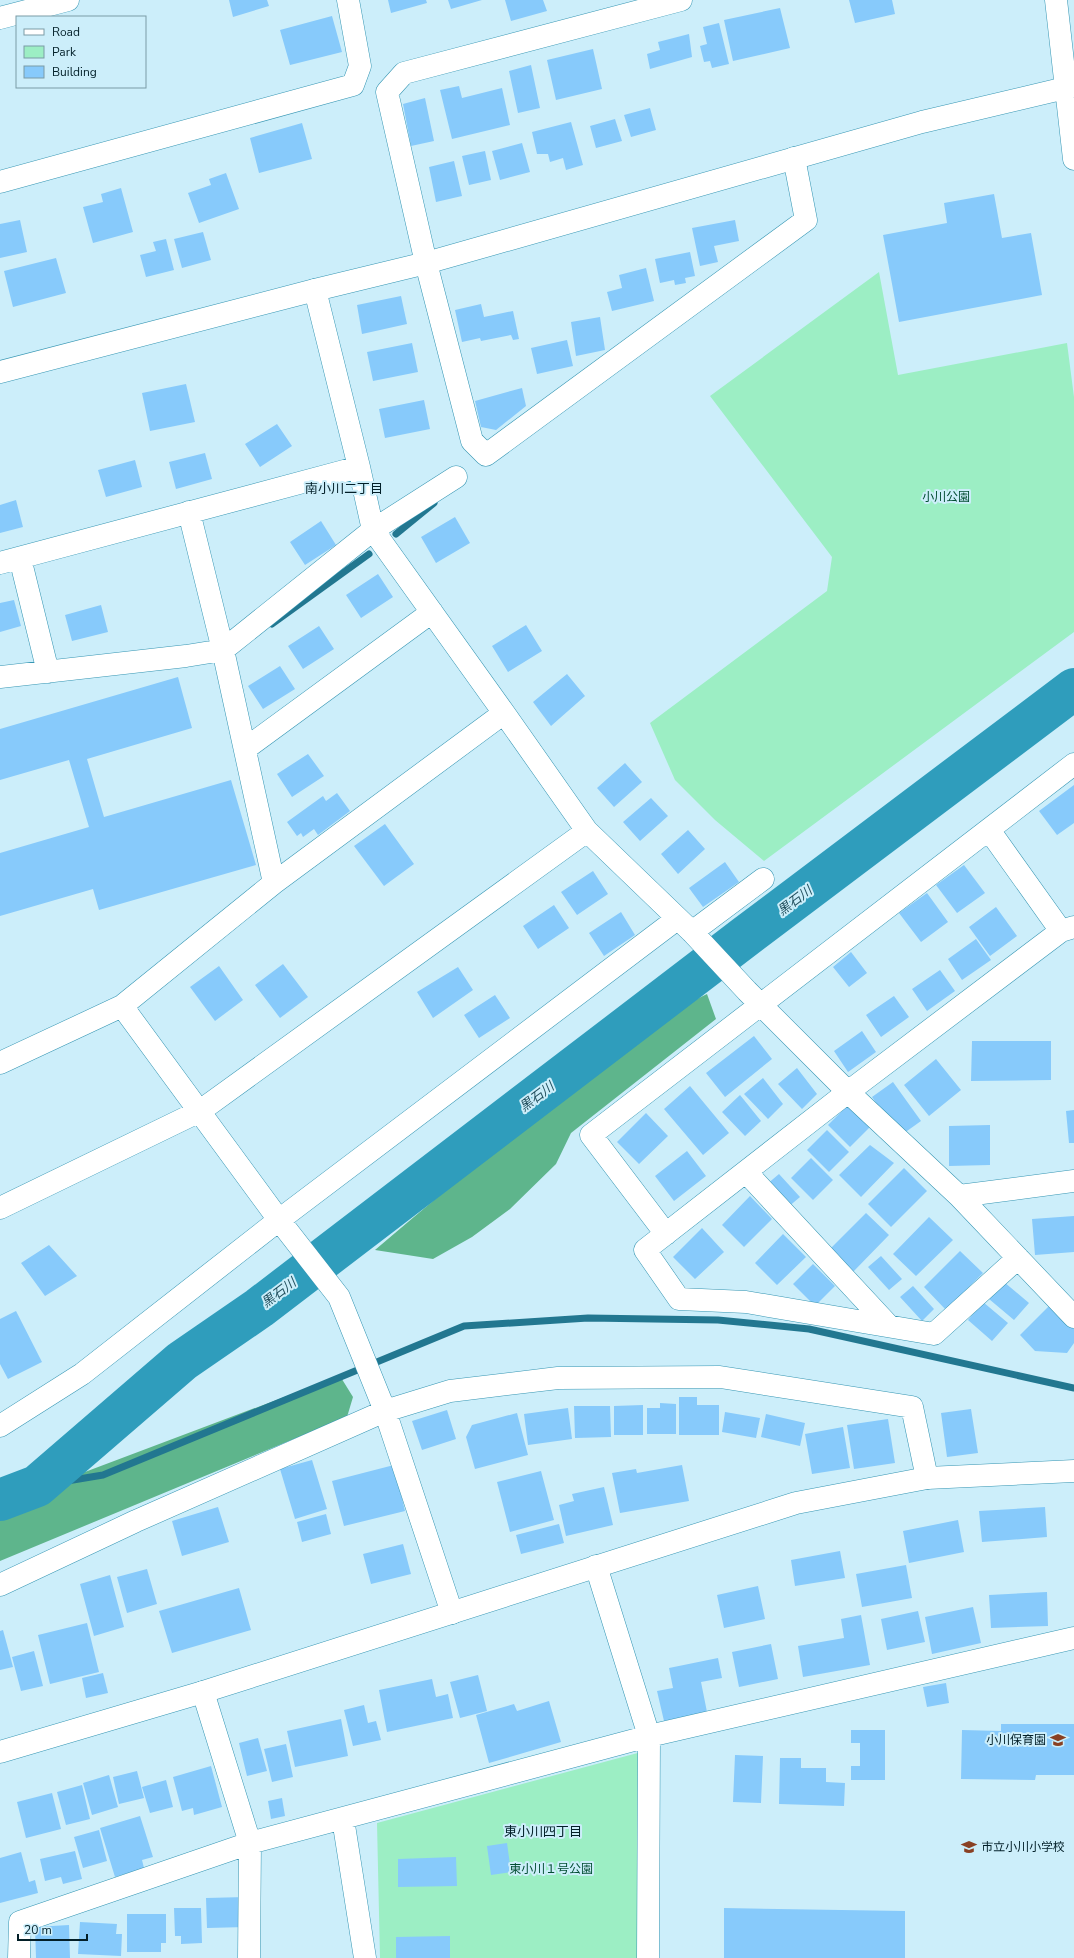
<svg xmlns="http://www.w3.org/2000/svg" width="1074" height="1958" font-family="'Nunito Sans','Noto Sans JP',sans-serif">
	<rect width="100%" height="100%" fill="#cceefa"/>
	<path fill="#9ceec4" d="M879,272L898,375L1067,343L1074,397V632L764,861L715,820L675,780L650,723L827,591L832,557L710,396Z
		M645,1751L641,1958H380L377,1823Z"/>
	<path fill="#5eb58c" d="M707,994L716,1019L571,1133L556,1164L510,1209L472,1237L433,1259L375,1250C442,1193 509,1137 578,1083C619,1051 659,1016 707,994Z
		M340,1376L353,1397L347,1417L0,1561V1504Z"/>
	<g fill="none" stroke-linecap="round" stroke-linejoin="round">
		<path stroke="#227790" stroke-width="7" d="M396,534L434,503
			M272,624L369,554
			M37,1486L103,1475L464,1326L588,1318L718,1320L809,1329L1074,1388"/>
		<path stroke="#2f9dbc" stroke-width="42" d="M0,1500L37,1486L182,1361L259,1308L746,936L1074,689"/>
	</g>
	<path fill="#87cafb" d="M229,0H267L269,6L233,17Z
		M388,0H426L427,3L391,13Z
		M448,0H482L451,9Z
		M505,0H543L547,11L511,21Z
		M849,0H892L895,14L855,23Z
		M780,8L790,48L733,61L724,20Z
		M332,16L342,52L290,65L280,30Z
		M719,23L729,64L712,68L710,61L704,62L700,46L707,44L703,27Z
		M689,34L692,57L650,69L647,54L660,50L658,42Z
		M593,49L602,89L556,100L547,60Z
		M531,65L540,108L518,113L509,71Z
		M459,86L462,98L502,88L510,125L452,139L440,90Z
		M425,98L434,141L411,146L403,104Z
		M650,108L656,130L631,137L624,115Z
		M615,119L622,141L596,148L590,126Z
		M571,122L583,165L566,170L563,158L550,162L548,154H537L532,132Z
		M302,123L312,159L259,173L250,138Z
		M522,143L530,172L500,180L492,151Z
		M485,151L491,180L469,185L462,156Z
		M454,161L462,196L436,202L429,167Z
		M226,173L239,209L199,223L188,193L211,185L209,179Z
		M121,188L133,232L93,243L83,207L103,202L101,194Z
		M994,194L1002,238L1031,233L1042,295L899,322L883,235L947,223L944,203Z
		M20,220L27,252L0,258V224Z
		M735,220L739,241L714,246L718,262L700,266L692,228Z
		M203,232L211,260L182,268L174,239Z
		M166,239L174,270L146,277L140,255L156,251L153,242Z
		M690,252L695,276L685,278L686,283L675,285L674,280L660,283L655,259Z
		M56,258L66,293L13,307L4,271Z
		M646,268L654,301L612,311L607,292L622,288L619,275Z
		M401,296L407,324L362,334L357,305Z
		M481,304L484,317L513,311L519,339L513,340L511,335L481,341L480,338L462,342L455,310Z
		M600,317L605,350L576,356L571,322Z
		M567,340L573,366L537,374L531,348Z
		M412,343L418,372L373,381L367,352Z
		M186,384L195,422L150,431L142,393Z
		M522,388L526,406L496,430L481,427L475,401Z
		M424,400L430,429L385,438L379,409Z
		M277,424L292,446L260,467L245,444Z
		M205,453L212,479L176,489L169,462Z
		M135,460L142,487L106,497L98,470Z
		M16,500L23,527L0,533V505Z
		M455,517L470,543L436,563L421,537Z
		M321,521L336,545L305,565L290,542Z
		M378,574L393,597L361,618L346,595Z
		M14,600L21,626L0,632V603Z
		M101,605L108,632L72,641L65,615Z
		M526,625L542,651L508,672L492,646Z
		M319,626L334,649L303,669L288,646Z
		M280,666L295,689L263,709L248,686Z
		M567,674L585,696L551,726L533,702Z
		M178,677L192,728L87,759L104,817L231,780L256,865L99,910L93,889L0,916V853L89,827L69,760L0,780V729Z
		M308,754L324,776L292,797L277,774Z
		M625,763L642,782L614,807L597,788Z
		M1074,785V823L1057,835L1039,811Z
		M337,793L350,811L318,835L314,829L303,837L301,833L297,836L287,822L323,796L326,801Z
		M651,798L668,816L640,841L623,822Z
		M385,824L414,864L384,886L354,846Z
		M688,830L705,849L678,874L661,854Z
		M725,862L739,882L703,907L689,888Z
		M964,865L985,893L957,913L936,885Z
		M593,871L608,894L577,915L561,892Z
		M927,893L948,922L921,942L899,913Z
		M554,905L569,928L538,949L523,926Z
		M996,907L1017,936L990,956L969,927Z
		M621,912L635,935L604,956L589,933Z
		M976,939L991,960L962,980L948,959Z
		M851,952L867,973L849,987L833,967Z
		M283,964L308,997L280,1018L255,985Z
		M219,966L243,1000L215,1021L190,987Z
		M458,967L473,990L433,1018L417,992Z
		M940,970L955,991L927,1011L912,989Z
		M495,995L510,1018L479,1038L464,1015Z
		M894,996L909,1017L881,1037L866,1015Z
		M862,1031L876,1052L848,1072L834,1051Z
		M754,1036L772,1059L725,1097L706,1073Z
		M972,1041H1051V1080L971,1081Z
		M936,1059L961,1090L929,1116L904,1085Z
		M797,1068L817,1094L802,1109L778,1084Z
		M763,1078L783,1104L768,1119L744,1094Z
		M893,1082L921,1121L900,1136L872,1097Z
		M690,1086L729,1133L703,1155L664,1109Z
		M740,1095L761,1121L745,1136L722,1112Z
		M848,1105L870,1127L850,1147L828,1125Z
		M1074,1110V1143H1069L1066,1111Z
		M646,1113L668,1136L639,1164L617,1142Z
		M990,1125V1165L949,1166V1126Z
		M827,1130L849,1152L829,1172L807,1150Z
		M870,1145L894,1163L861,1197L839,1175Z
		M687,1151L706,1176L674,1201L655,1176Z
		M811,1158L833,1180L813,1200L791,1178Z
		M904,1168L927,1191L891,1227L868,1204Z
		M779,1174L800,1197L787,1208L766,1185Z
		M750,1196L772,1219L744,1247L722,1225Z
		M866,1213L889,1235L853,1272L830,1249Z
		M1074,1216V1252L1035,1255L1032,1219Z
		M929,1217L953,1240L916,1276L893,1254Z
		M702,1228L724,1252L695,1279L673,1257Z
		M783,1234L806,1257L777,1285L755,1263Z
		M49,1245L77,1276L45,1296L21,1263Z
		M960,1251L983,1273L946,1310L924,1287Z
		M881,1256L902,1279L889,1290L868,1267Z
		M813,1264L835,1286L815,1306L793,1284Z
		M1004,1282L1029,1303L1014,1320L989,1299Z
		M913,1286L934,1309L922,1321L900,1297Z
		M983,1302L1008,1323L992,1341L968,1320Z
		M1049,1306L1074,1329V1343L1067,1353L1035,1351L1020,1335Z
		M16,1311L42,1362L8,1379L0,1364V1319Z
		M679,1397H697V1405H719V1435H679Z
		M660,1403L676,1404V1434H647V1408H660Z
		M643,1405V1435H614V1406Z
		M574,1406H610L611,1437L575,1438Z
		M568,1408L572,1439L528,1445L524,1414Z
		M971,1409L978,1453L947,1457L941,1413Z
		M447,1410L456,1439L422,1450L412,1421Z
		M725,1412L760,1418L756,1438L722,1432Z
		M517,1413L528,1455L475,1469L466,1437L472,1425Z
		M766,1414L805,1423L800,1446L761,1437Z
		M888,1419L895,1463L854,1469L847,1425Z
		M843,1427L850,1468L812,1474L805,1434Z
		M312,1460L327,1509L295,1519L280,1469Z
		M394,1465L405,1511L344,1526L332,1481Z
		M682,1465L689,1501L620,1513L612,1473L636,1469L637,1473Z
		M541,1471L554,1520L510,1532L497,1482Z
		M604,1487L613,1525L566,1536L559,1505L574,1501L572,1494Z
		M218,1507L229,1542L182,1556L172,1521Z
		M1045,1507L1047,1537L982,1542L979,1511Z
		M326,1514L331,1534L302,1542L297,1522Z
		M958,1520L964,1552L909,1563L903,1531Z
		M559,1524L564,1543L521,1554L516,1535Z
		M403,1544L411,1574L371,1584L363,1554Z
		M840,1551L845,1578L795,1586L791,1560Z
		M906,1565L912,1598L862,1607L856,1574Z
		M147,1569L157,1604L127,1613L117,1577Z
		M110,1575L124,1627L94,1636L80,1584Z
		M758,1586L765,1619L724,1628L717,1595Z
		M239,1588L251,1630L172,1653L159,1611Z
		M1047,1592L1048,1626L991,1628L989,1595Z
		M973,1607L981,1643L932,1654L925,1617Z
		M918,1611L925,1642L887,1650L881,1619Z
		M861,1615L870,1665L803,1677L798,1646L844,1638L841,1619Z
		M87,1623L99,1672L50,1684L38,1635Z
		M3,1630L13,1667L0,1670V1631Z
		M771,1644L778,1679L739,1687L732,1652Z
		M34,1651L43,1686L21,1691L12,1657Z
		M718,1658L722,1678L701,1682L707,1712L664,1721L657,1691L673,1688L669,1668Z
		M103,1673L108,1693L86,1698L82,1678Z
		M478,1675L487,1711L460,1718L450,1682Z
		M432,1679L436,1697L448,1694L453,1718L387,1732L379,1690Z
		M946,1683L949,1703L927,1707L923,1687Z
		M549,1701L561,1742L489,1763L476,1715L514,1704L517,1711Z
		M364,1705L368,1723L376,1721L381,1740L353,1746L344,1710Z
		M341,1719L348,1756L295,1767L287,1731Z
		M1001,1724H1074V1775H1036L1035,1780L961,1779L962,1730L1001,1731Z
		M851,1730H885V1780H851V1766H860V1743H851Z
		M258,1738L267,1771L247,1776L239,1743Z
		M286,1744L293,1777L272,1782L264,1749Z
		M735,1755L763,1756L761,1803L733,1802Z
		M780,1758H801V1768H826V1782L845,1783L844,1806L779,1804Z
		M211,1766L222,1807L194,1815L193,1808L182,1811L173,1777Z
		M137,1771L144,1798L119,1804L113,1777Z
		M109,1775L118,1807L92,1815L83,1783Z
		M166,1780L173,1807L150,1813L142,1787Z
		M82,1785L90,1819L66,1825L57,1792Z
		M52,1793L61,1829L26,1838L17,1802Z
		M282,1798L285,1816L271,1819L268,1801Z
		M140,1816L153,1857L142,1860L144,1868L115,1877L100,1828Z
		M99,1830L107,1861L83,1868L74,1837Z
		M507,1843L511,1872L491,1875L487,1846Z
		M75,1851L82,1879L63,1884L61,1877L45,1881L40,1859Z
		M21,1852L29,1882L35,1880L38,1893L0,1903V1858Z
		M456,1857L457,1886L398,1887V1859Z
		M246,1897V1927L207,1928L206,1898Z
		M174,1908H201L202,1943L181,1944V1936H175Z
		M724,1908L905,1911V1958H724Z
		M127,1914H166V1943H161V1952H127Z
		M80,1922L117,1924L116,1934H122L121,1956L78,1954Z
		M69,1925L70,1958H36L35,1927Z
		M450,1936V1958H396V1937Z"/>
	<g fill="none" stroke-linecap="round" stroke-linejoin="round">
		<g stroke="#3696b3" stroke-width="23">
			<path id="minor" d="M681,0L404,73L387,92L426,263L472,441L486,455L806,220L794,158
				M0,18L68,0
				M0,182L353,85L360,66L348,0
				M315,290L359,467L373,530L504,713L587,831L692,932L747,991L848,1092L959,1196L1074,1317
				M189,512L223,650L274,883
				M20,558L48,672
				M0,563L359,467
				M0,677L186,656L223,650L373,530L456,477
				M245,749L432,612
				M989,830L1061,931
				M692,932L763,879
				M122,1006L279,1220L339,1297L385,1411L452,1613
				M0,1063L122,1006L274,883L504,713
				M746,1172L889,1326
				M959,1196L1074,1181
				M0,1208L200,1111L587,831
				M666,1234L591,1135L1074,764
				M1018,1258L934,1334L746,1302L679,1299L645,1250L848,1092L1061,931L1074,927
				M0,1426L82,1374L279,1220L677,919
				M596,1566L649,1736L648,1958
				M0,1585L136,1521L385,1411L450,1391L558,1378L720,1377L912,1407L927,1478
				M203,1692L250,1843L249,1958
				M343,1819L365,1958
				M19,1958L20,1922L250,1843L649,1736L1074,1638"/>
		</g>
		<g stroke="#3696b3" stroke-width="23">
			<path id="tertiary" d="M1056,0L1074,159
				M0,372L315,290L426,263L922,122L1074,86
				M0,1752L203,1692L796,1503L927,1478L1074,1471"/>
		</g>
		<use href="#minor" stroke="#fff" stroke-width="22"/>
		<use href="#tertiary" stroke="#fff" stroke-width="22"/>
	</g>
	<defs>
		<g id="school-bare" transform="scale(1.2)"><path d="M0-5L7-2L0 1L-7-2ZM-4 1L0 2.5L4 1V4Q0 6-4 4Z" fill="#894023" stroke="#cceefa" stroke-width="2.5" paint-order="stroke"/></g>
	</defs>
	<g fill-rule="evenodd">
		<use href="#school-bare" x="1058" y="1740"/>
		<use href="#school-bare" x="969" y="1847"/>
	</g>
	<g text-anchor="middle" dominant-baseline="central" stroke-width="4" stroke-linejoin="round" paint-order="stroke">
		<g font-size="12" fill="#024d32" stroke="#cceefa">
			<text x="946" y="497">小川公園</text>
			<text x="551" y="1869">東小川１号公園</text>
		</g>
		<g font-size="12" fill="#021f28" stroke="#cceefa" text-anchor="end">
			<text x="1046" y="1740">小川保育園</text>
			<text x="981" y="1847" text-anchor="start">市立小川小学校</text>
		</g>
		<g font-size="13" fill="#021f28" stroke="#cceefa">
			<text x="344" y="489">南小川二丁目</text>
			<text x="543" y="1832">東小川四丁目</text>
		</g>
		<g font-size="13" font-style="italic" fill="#24515f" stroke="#cceefa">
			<text transform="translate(795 901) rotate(-37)">黒石川</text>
			<text transform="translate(537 1097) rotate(-37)">黒石川</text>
			<text transform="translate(279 1293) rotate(-37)">黒石川</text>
		</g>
	</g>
	<rect x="16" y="16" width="130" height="72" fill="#cceefa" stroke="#7b9ba6"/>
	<rect x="24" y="29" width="20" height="6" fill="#ffffff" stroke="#7b9ba6"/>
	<text x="52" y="36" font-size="12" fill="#021f28">Road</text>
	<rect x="24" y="46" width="20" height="12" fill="#9ceec4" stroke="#7b9ba6"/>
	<text x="52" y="56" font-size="12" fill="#021f28">Park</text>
	<rect x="24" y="66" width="20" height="12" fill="#87cafb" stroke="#7b9ba6"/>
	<text x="52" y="76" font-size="12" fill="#021f28">Building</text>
	<path d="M18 1934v6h69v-6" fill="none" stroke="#021f28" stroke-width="2"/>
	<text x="24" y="1934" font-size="12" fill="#021f28" stroke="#cceefa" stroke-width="3" paint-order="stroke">20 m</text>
</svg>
